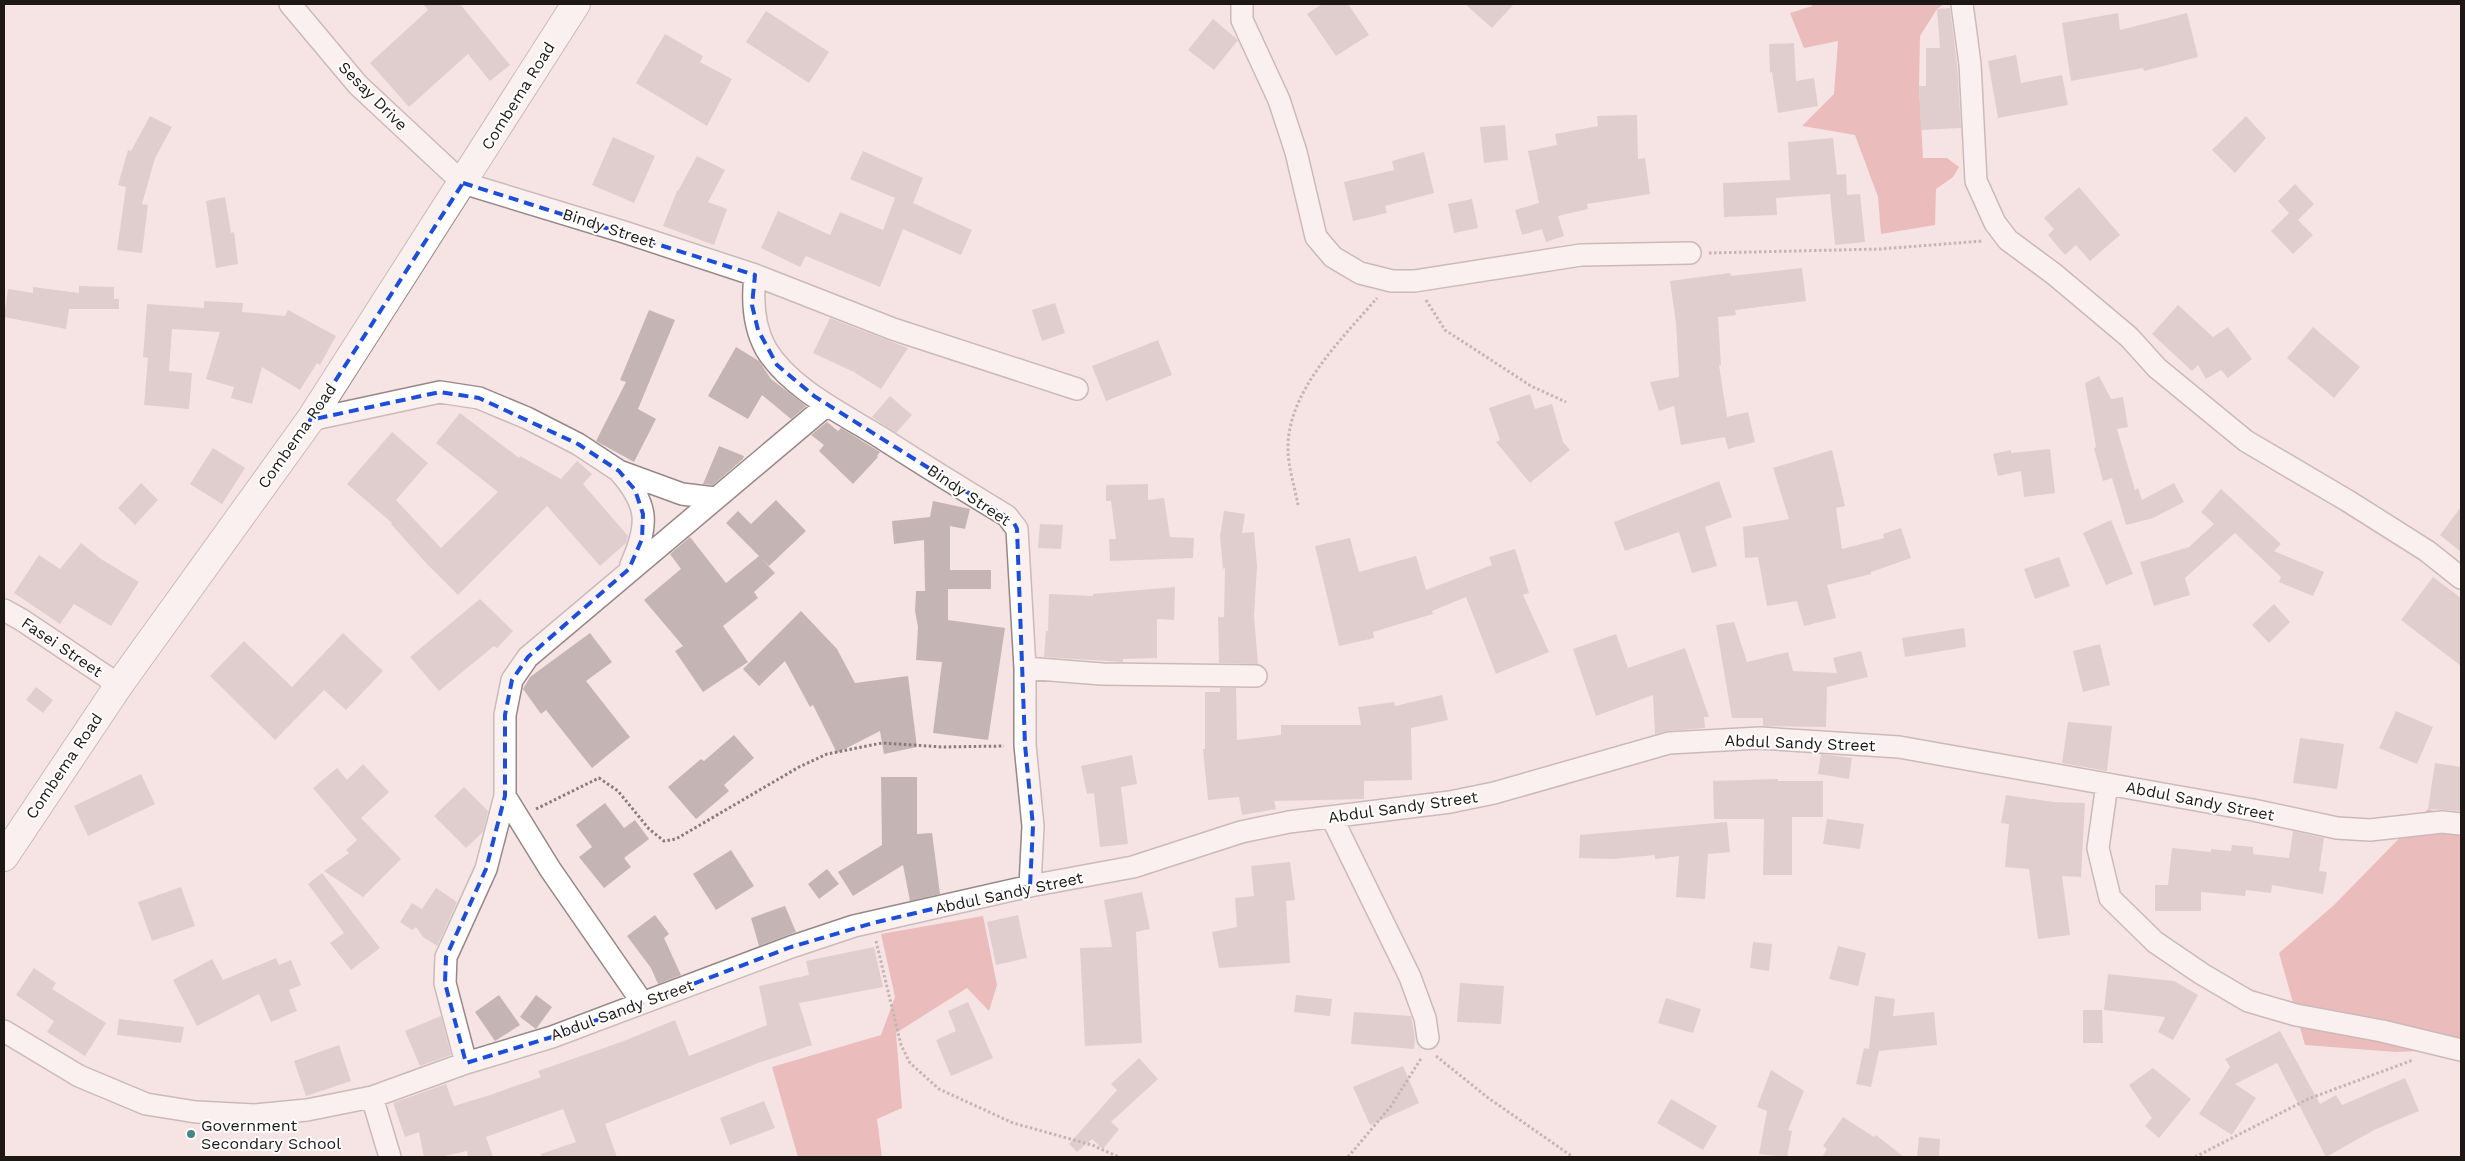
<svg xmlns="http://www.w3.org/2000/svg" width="2465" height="1161" font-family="'Work Sans',sans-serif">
	<rect width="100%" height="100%" fill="#f6e4e4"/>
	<path fill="#dc8c8b" d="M1812,4H1944L1937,9L1920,36L1919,86L1923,158H1947L1959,167L1953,177L1936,189L1935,225L1881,234L1878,197L1855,135L1802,126L1834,94L1838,41L1804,48L1790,13L1812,6Z
		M2428,809L2461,819V1049L2396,1052L2305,1045L2279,953L2334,905Z
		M983,916L997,985L989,1011L967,988L896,1033L902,1108L877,1119L882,1157H798L772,1067L881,1035L895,997L881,934Z"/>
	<path fill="#c5b4b4" d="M423,4H460L510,65L490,81L468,54L409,107L370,63L428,10Z
		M1322,4H1348L1369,35L1336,56L1307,14Z
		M1465,4H1514L1492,28Z
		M1950,8L1957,64L1961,128L1921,130L1919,86H1926V48H1940L1937,9Z
		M766,11L829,52L809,83L746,42Z
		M2118,13L2120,30L2187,13L2198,57L2144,71L2143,68L2071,81L2062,23Z
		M1213,19L1238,40L1214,70L1188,50Z
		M665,34L703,56L700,62L732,79L707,126L636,83Z
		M1794,43L1796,81L1814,78L1818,106L1778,113L1772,72L1770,73L1769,44Z
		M2016,55L2021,83L2062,75L2068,105L1998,118L1988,61Z
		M1637,115L1638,159L1645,158L1650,194L1587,204L1588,209L1558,216L1564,236L1546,242L1542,229L1522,235L1515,210L1539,203L1528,151L1557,145L1555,134L1598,126L1597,116Z
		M150,116L172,127L155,158L142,204L148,205L142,253L117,250L126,187L118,185L128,150L131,151Z
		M2246,116L2266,138L2235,173L2212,150Z
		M1505,125L1508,160L1484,163L1480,127Z
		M613,137L655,156L634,203L592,185Z
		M1833,138L1837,175L1846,174L1847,195L1860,194L1865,242L1835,245L1830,194L1776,198L1777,215L1724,217L1723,183L1790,180L1788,142Z
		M863,151L923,178L913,203L972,230L961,255L903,229L880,287L806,256L800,267L761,248L778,211L830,235L840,212L883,230L895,198L850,179Z
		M1424,152L1434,193L1385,206L1387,213L1353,221L1344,182L1394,170L1392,161Z
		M697,156L725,170L708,202L727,209L714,245L663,226L677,191H678Z
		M2295,184L2314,204L2298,220L2313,235L2293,254L2271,231L2289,213L2278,201Z
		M2079,187L2120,235L2090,261L2076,245L2065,255L2048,235L2054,229L2044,218Z
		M225,197L231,233L234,232L238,264L216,268L206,201Z
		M1472,199L1478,228L1454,233L1448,204Z
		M1802,268L1806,301L1735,310L1736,315L1718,317L1721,365H1719L1727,417L1748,412L1755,442L1728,449L1725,437L1681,445L1674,406L1659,411L1650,382L1679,377L1676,323L1670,281L1730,273L1731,276Z
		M79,286L114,287V299H119V309H69L66,329L4,317L8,289L33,293V287L79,293Z
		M204,301L243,303L242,312L285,316L288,310L336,336L320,365L317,363L300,390L262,367L252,404L231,398L234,387L206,379L220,332L172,329L169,371L192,373L189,409L144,405L148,358L143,357L147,304L204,308Z
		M1055,303L1065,333L1042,341L1032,310Z
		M2178,305L2213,337L2228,327L2252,359L2228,378L2221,370L2206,379L2198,365L2192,371L2152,334Z
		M649,310L675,320L638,409L656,419L634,462L596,441L626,382L620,380Z
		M830,318L908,348L881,389L854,372L813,353Z
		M2313,327L2360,367L2334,398L2287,358Z
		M1158,340L1172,375L1106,401L1092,366Z
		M736,347L759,361L771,379L806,406L791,419L762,395L748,419L708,396Z
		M2099,376L2111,399L2123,397L2128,427L2117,429L2135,490L2138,488L2142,500L2174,483L2184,502L2153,518L2126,525L2112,478L2103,481L2094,448L2096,447L2085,383Z
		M1530,394L1535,409L1552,404L1563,442L1570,450L1530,483L1496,442L1500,440L1489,408Z
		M890,396L912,415L896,433L872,417Z
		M460,413L519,458L520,456L561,479L577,461L592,474L583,484L628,536L626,543L600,566L547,506L458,595L426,563L391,524L392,523L347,484L392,432L428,463L396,500L441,548L498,492L436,443Z
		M827,422L838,431L841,428L880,452L877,456L878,457L853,484L819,451L824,445L811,435Z
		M719,446L744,456L743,459L713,485L703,484Z
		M213,448L245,468L222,504L190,484Z
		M2050,449L2055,493L2024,497L2021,471L1998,476L1993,454L2011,450V453Z
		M1832,450L1845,506L1836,508L1842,549L1884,538L1883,534L1901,528L1911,558L1871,572V574L1827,585L1836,618L1804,626L1797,601L1767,606L1758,557L1745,558L1743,527L1789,519L1773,468Z
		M1719,481L1732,517L1705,527L1717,566L1692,573L1679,532L1625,551L1614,522Z
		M141,483L158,500L135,525L118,508Z
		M1148,484V500L1164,498L1170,537L1194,538L1193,558L1110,561L1109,539H1116L1111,501H1106V485Z
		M2221,489L2281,544L2274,551L2324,572L2313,596L2279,582L2281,577L2235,533L2185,578L2190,595L2154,606L2140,562L2189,547L2214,524L2201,512Z
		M776,500L806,531L769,566L759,556L775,573L754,592L758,598L723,626L748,662L703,692L675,651L683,646L644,600L681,569L670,554L690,537L726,583L759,556L726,523L738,511L751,524Z
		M933,501L970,509L965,529L950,526V570H991V589H948V620L1005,628L988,740L933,733L942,662L916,660L918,627L915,611L916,591H925L924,540L894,544L892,521L930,517Z
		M2461,507V552L2440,535Z
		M1224,511L1245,514L1242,533L1254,532L1257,566L1254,616L1258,664L1219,663L1218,617H1224L1225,568L1223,569L1220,536Z
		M2111,520L2133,574L2106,585L2083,533Z
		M1040,524L1063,525L1061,549L1038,548Z
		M1350,538L1359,572L1416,556L1426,590L1492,565L1489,557L1515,549L1529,593L1523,595L1549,652L1496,674L1466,597L1432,611L1433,614L1373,632L1374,638L1339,646L1315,546Z
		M81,543L101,559L139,582L111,626L74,604L60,624L14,593L39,555L60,569Z
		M2059,557L2070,586L2035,599L2024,569Z
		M2433,577L2461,598V666L2401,620Z
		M1175,587L1174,620L1157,619V658L1123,659V662L1044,657L1046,631H1048L1049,594L1093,596V594Z
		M480,599L513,631L497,648L494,646L439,691L410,657Z
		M2274,604L2290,622L2269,643L2252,625Z
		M801,611L837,649L855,683L908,676L917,747L884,754L880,731L837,753L813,705L810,707L785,661L759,686L743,669Z
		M1734,622L1747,662L1788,652L1793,671L1837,673L1833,658L1861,651L1868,677L1827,687L1826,727L1763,726V718H1732L1716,625Z
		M1964,628L1966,647L1905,657L1902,638Z
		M343,633L383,671L346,710L324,690L275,740L210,676L244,641L292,687Z
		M590,633L612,662L586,681L630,737L592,768L546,710L541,714L523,689L530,677Z
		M1616,634L1628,668L1685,648L1709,717H1704L1705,728L1668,731L1655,734L1653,695L1596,716L1573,649Z
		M2100,644L2110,685L2083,692L2073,651Z
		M36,687L53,700L43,713L26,700Z
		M1220,688H1236L1237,740L1281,735V725H1361L1358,707L1394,702L1395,706L1442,695L1448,720L1411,728L1412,780L1364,781V799L1274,801L1276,809L1242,815L1239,797L1208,800L1203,749H1205V692H1220Z
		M2396,711L2433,727L2417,764L2379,748Z
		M2068,722L2112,726L2107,771L2062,763Z
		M734,735L754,758L724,785L729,791L696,819L668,787L701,759L704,761Z
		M2300,738L2344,744L2337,789L2293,783Z
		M1821,754L1852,758L1849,779L1818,774Z
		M1132,755L1137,784L1121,787L1128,844L1100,847L1094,793L1087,794L1081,766Z
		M2435,763L2461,767V811L2428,809Z
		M363,764L389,792L361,818L401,859L363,897L324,871L349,853L346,850L357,840L313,788L337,768L347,780Z
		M141,774L155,804L88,836L74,806Z
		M881,777H917V834L932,833L940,894L910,901L903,865L853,896L838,872L882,845Z
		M1778,779V781H1823V817H1792V875H1763L1764,819H1714L1713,781Z
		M464,787L488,811L483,832L466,848L434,816Z
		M2006,795L2053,802L2085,803L2081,877L2062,876L2070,935L2038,939L2029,869L2005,867L2009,824L2001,823Z
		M605,803L624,828L635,820L649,839L624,858L631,867L604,888L579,857L592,847L576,825Z
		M1827,819L1864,824L1860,849L1823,844Z
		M1727,822L1730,852L1708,854L1705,899L1676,897L1679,856L1655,859V855L1613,859L1579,858L1580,835Z
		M2293,831L2324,838L2319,871L2327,872L2323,894L2272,885L2271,893L2246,890L2245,896L2201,892V911H2155V885H2168L2172,848L2211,852V849L2231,851L2232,845L2253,847V854L2289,858Z
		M731,850L754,886L716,910L693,874Z
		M1290,862L1295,900L1286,901L1290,963L1219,968L1212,932L1237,927L1235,898L1254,896L1251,866Z
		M827,869L839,884L819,899L808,884Z
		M322,873L380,948L351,970L330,943L344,933L308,884Z
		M181,887L195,926L152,941L138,902Z
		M436,888L457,902L437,946L423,937L416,927L412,930L400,922L412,903L422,909Z
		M1142,892L1150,929L1136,932L1142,1043L1085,1046L1080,948L1112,947L1104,900Z
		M785,906L796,932L759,946L751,918Z
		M655,915L669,934L664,938L681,975L658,984L651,968L627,936Z
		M1018,915L1027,958L996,965L987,922Z
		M1753,942L1772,944L1769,971L1750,968Z
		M1838,946L1866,953L1858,986L1829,979Z
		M874,947L883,987L799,1003L812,1045L758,1063L605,1124L617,1157H541V1154L576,1142L563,1109L486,1137L493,1157H468L467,1151L440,1157H424L419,1132L405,1137L393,1103L446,1084L454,1106L487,1096L541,1077L538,1071L624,1041L675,1020L689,1056L767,1025L759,986L809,975L806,961Z
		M276,958L279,965L291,960L301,985L289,990L297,1011L271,1022L259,994L197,1026L173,980L212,959L223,980Z
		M34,968L56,983L52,989L106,1023L85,1056L47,1032L54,1021L16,995Z
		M2108,974L2174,981L2198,995L2173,1040L2158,1032L2165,1017L2104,1010Z
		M1460,983L1504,986L1501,1024L1457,1022Z
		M499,995L520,1025L495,1041L475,1012Z
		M536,995L552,1007L536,1029L520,1017Z
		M1296,995L1332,999L1330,1016L1294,1012Z
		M1875,996L1895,999L1893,1016L1934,1012L1937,1045L1879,1051L1871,1087L1856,1084L1864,1048L1869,1049Z
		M1666,998L1701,1009L1693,1033L1658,1023Z
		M968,1002L993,1058L951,1076L936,1040L956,1031L948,1011Z
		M2083,1010H2102L2103,1043H2083Z
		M1354,1012L1411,1016L1415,1038L1414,1049L1351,1044Z
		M441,1016L451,1055L420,1066L405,1031Z
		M119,1019L184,1027L181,1043L117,1035Z
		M2280,1031L2320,1104L2336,1095L2342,1105L2405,1078L2419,1111L2374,1130L2326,1157L2277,1063L2235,1084L2256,1098L2232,1135L2199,1114L2230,1067L2225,1059Z
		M339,1045L351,1081L306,1096L294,1061Z
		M1139,1058L1158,1079L1111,1122L1119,1129L1103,1149L1092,1139L1077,1152L1069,1144L1117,1090L1111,1084Z
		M1403,1066L1419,1103L1370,1125L1353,1087Z
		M2153,1068L2191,1099L2159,1138L2145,1126L2152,1118L2129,1085Z
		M1771,1070L1804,1091L1788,1130L1792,1131L1787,1157L1759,1154L1767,1111L1757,1107Z
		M1671,1099L1717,1126L1703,1150L1657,1123Z
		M764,1101L775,1128L730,1145L720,1118Z
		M1843,1117L1874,1137L1876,1135L1904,1157H1822L1827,1149L1823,1146Z
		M1919,1137L1940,1139L1939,1157H1917Z"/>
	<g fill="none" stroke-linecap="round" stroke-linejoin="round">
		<g stroke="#978786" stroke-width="24">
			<path id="street" d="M290,4L358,85L463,183L624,232L755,275L893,329L1077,389
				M1242,4V20L1279,100L1296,152L1316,237L1333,257L1360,273L1392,281H1414L1581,255L1690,253
				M1962,4L1970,64L1976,181L1995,223L2008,240L2054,274L2129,337L2157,368L2246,441L2348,501L2427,551L2461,578
				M755,275C752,301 753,326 766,349C789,388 843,414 880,437C922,464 964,490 1007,516L1017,529L1025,668V745L1033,826L1030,886
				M310,420L440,392L479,398L527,418L578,444L619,471L682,494L715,498
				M619,471C649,505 649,524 631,565
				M4,610L22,620L119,685
				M1025,668L1102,674L1256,676
				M2107,784L2098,848L2110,898L2155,942L2202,974L2248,1001L2296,1015L2382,1031L2461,1050
				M505,796L550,869L642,1002
				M1332,818L1410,977L1425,1018L1428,1038
				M4,1031L79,1076L146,1104L196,1112L254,1115L307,1110L372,1097L466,1063L552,1037L791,947L854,926L1030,886L1133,867L1241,832L1289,822L1450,802L1494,793L1669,743L1760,738L1899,747L2253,810L2337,828L2370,830L2442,822L2461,824
				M466,1063L445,983L446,957L486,869L505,796V715L512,680L528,657L827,405
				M372,1097L390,1157"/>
		</g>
		<g stroke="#978786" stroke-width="30">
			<path id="secondary" d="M4,857L119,685L310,420L576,4"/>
		</g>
		<path stroke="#877b7b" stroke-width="3" stroke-dasharray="2.5 2.5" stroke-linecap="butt" d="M1709,253L1880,249L1983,241
			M1426,300L1445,330L1531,386L1566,402
			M1298,505C1295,488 1288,467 1288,449C1287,391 1342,339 1377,298
			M536,809L599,778L618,791L649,829L664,841L676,839L799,767L827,754L882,743L943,747L1004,746
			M876,941L901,1045L910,1063L939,1089L1013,1123L1092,1145L1119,1157
			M1436,1056L1487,1097L1573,1157
			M1348,1157L1391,1106L1422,1057
			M2195,1157L2308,1099L2413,1060"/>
		<use href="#street" stroke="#fff" stroke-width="21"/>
		<use href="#secondary" stroke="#fff" stroke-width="28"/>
	</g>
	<path d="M0 0H2465V1161H0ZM463,183L755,275L752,305L758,330L777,365L814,396L1013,521L1017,529L1025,745L1033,826L1030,886L873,923L791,947L552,1037L466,1063L445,983L446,957L486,869L505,796V715L512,680L528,657L629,569L642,539L643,514L635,490L619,471L578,444L479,398L440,392L310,420Z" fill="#f6e4e4" fill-opacity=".55" fill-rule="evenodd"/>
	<path fill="none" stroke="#1d4ed8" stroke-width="4" stroke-dasharray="10 6" stroke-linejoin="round" d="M463,183L755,275L752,305L758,330L777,365L814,396L1013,521L1017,529L1025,745L1033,826L1030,886L873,923L791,947L552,1037L466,1063L445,983L446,957L486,869L505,796V715L512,680L528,657L629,569L642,539L643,514L635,490L619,471L578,444L479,398L440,392L310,420Z"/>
	<circle fill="#428983" stroke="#fff" stroke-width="2" cx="191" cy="1134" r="5"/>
	<g text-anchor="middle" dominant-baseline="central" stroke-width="4" stroke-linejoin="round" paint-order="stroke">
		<g font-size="16" fill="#1d1716" stroke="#fff">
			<text transform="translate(373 96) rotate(45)">Sesay Drive</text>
			<text transform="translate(518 96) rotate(-58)">Combema Road</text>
			<text transform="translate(609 228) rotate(18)">Bindy Street</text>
			<text transform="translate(297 436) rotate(-55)">Combema Road</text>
			<text transform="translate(969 495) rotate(34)">Bindy Street</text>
			<text transform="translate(62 647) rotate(34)">Fasei Street</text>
			<text transform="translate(1800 743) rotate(2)">Abdul Sandy Street</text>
			<text transform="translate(64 766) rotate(-56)">Combema Road</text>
			<text transform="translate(2200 801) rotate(11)">Abdul Sandy Street</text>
			<text transform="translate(1403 807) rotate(-8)">Abdul Sandy Street</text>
			<text transform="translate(1009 893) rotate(-12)">Abdul Sandy Street</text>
			<text transform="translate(622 1010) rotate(-20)">Abdul Sandy Street</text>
		</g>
		<g font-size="16" fill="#1d1716" stroke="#fff" text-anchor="start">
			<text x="201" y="1125">Government<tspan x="201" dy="18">Secondary School</tspan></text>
		</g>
	</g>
	<rect width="2465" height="1161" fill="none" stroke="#1d1716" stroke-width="10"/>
</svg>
